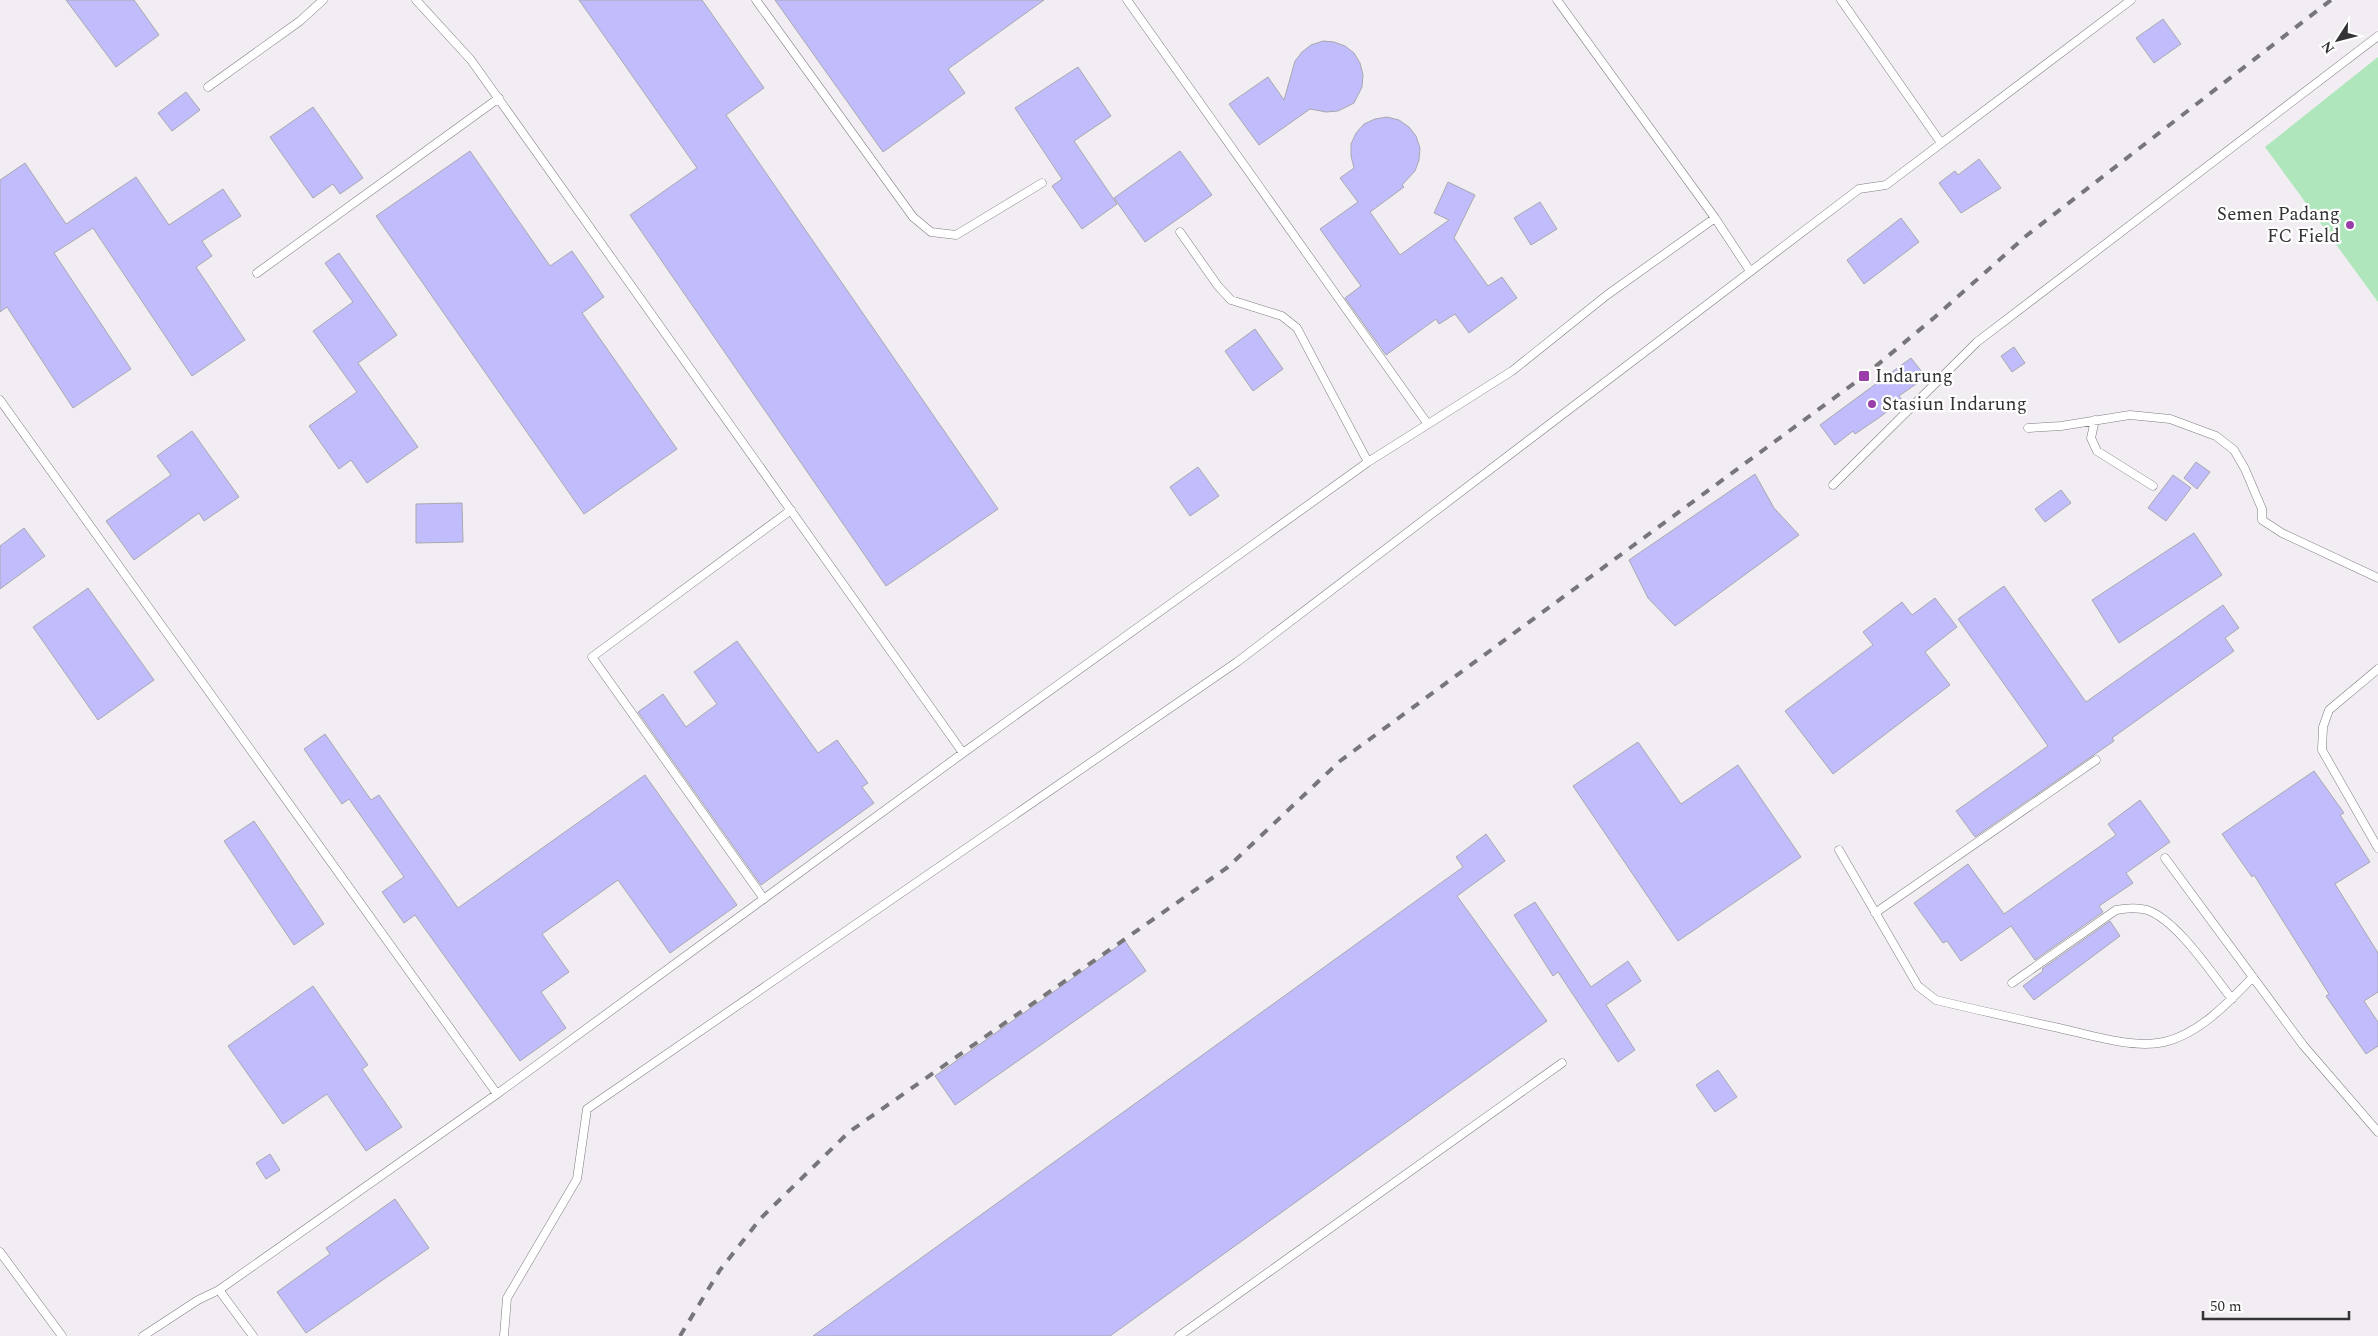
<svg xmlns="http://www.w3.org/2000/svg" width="2378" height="1336" font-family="Spectral,serif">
	<rect width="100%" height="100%" fill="#f1edf3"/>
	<path fill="#afe6bb" d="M2378,57V302L2265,147Z"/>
	<path fill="#c1bdfd" stroke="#a8a8ae" d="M66,0H134L159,35L116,67Z
		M579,0H702L764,88L726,115L998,509L886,586L630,215L697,168Z
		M775,0H1044L948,69L965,93L883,152Z
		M2163,19L2181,44L2154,63L2136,38Z
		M1323,41L1334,42L1345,46L1354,53L1360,63L1363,75L1362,87L1354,103L1338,111L1326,112L1310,109L1259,145L1229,104L1268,77L1284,100L1295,61L1302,52L1311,45Z
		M1078,67L1111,116L1074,141L1117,204L1082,229L1052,186L1062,179L1015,108Z
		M186,92L200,110L172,131L158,113Z
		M313,107L363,178L340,194L333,184L313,198L270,137Z
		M1387,117L1399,120L1409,127L1416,136L1420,148L1419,160L1415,171L1402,185L1404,187L1370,212L1400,255L1449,220L1434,213L1448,182L1475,195L1454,238L1488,286L1502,277L1517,298L1469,333L1455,314L1439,324L1436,319L1386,355L1345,298L1361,286L1320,229L1358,202L1340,178L1354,168L1351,156V144L1356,133L1364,124L1375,119Z
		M470,151L550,266L572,251L604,297L582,313L677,449L584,514L376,216Z
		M1180,151L1212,195L1145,242L1114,198Z
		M1979,159L2001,188L1961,213L1939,183L1955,171L1958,175Z
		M25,163L66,224L136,177L169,225L223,189L241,216L202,241L212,256L196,267L245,340L192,376L93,228L54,253L131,369L73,408L7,307L0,312V180Z
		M1540,202L1557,229L1531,245L1514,218Z
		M1901,218L1919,242L1864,284L1847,260Z
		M339,253L397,335L358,363L418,447L367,483L351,460L339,469L309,426L357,392L313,331L353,302L325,263Z
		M1255,329L1283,369L1253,391L1225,351Z
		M2014,347L2025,363L2012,372L2001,356Z
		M1911,358L1926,377L1899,396L1902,400L1880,417L1855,434L1853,431L1835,445L1820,425Z
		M192,431L239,497L204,521L199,513L134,560L106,521L171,475L157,456Z
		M2196,462L2210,472L2197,489L2184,478Z
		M1198,467L1219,496L1190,516L1170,487Z
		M1755,474L1774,508L1799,535L1675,626L1648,598L1629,560Z
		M2173,475L2191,488L2166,521L2148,508Z
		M2061,490L2071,503L2045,522L2035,509Z
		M462,503L463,542L416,543V504Z
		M24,528L45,556L0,589V546Z
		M2194,533L2222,575L2119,643L2092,600Z
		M2004,586L2086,702L2223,605L2239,628L2225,638L2234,651L2112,738L2114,741L1975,837L1956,811L2048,746L1958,619Z
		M88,588L154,680L98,720L33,627Z
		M1935,598L1957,627L1925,652L1950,685L1833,774L1785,711L1873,645L1863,632L1902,602L1912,615Z
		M737,641L818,753L837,740L868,783L862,787L874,803L761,885L638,712L663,694L686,727L717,704L694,672Z
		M325,734L371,800L379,795L458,908L645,775L737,905L670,953L618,880L542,934L569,972L541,992L566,1028L520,1061L415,915L404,923L382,892L404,877L349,799L342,804L304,749Z
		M1638,742L1681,804L1738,765L1801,857L1678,941L1573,786Z
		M2314,771L2344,813L2340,815L2370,862L2335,884L2378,953V992L2364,1001L2378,1022V1046L2366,1054L2326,996L2329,994L2254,875L2252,877L2222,834Z
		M2140,800L2170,842L2126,873L2133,883L2099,906L2103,912L2035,960L2011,926L1961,961L1947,941L1943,943L1914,903L1968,864L2004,914L2116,835L2108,824Z
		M254,821L324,924L294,945L224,841Z
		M1486,834L1505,861L1457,896L1547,1021L1110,1336H813L1463,867L1456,857Z
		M1535,902L1591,987L1628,961L1641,981L1606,1005L1635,1050L1618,1062L1558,972L1553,976L1514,915Z
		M2110,921L2120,936L2034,1000L2023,986L2043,971L2042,969Z
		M1125,941L1146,971L955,1105L935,1076Z
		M313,986L368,1065L362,1069L402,1127L366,1151L327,1094L283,1124L228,1046Z
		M1718,1070L1737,1097L1715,1112L1696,1085Z
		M270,1154L280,1170L266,1179L256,1163Z
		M395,1199L429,1248L306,1333L277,1292L330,1254L326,1248Z"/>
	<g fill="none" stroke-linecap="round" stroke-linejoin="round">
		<g stroke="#7f7c81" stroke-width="9">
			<path id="lane" d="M416,0L471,60L963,753
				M756,0L913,217L931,232L956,235L1042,183
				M1127,0L1427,423
				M1557,0L1715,218L1750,271
				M1841,0L1941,143
				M208,87L300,21L323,0
				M1180,232L1218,286L1231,300L1282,316L1297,328L1368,462
				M257,273L499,98
				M0,400L497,1094
				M2095,420L2091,438L2097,451L2153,486
				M2028,428L2061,426L2130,415L2170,419L2216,436L2234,450L2245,469L2262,509V520L2282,533L2378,578
				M1833,485L1977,342L2378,36
				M2378,669L2329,710L2323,727L2322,750L2378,848
				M1839,850L1918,986L1936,1000C1977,1010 2018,1019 2059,1028C2089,1035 2134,1049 2164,1042C2199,1034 2229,1002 2253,977
				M2165,858L2303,1045L2378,1132
				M764,899L592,657L791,510
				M1875,913L2096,760
				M2012,983L2116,910C2127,908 2136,907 2147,910C2177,920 2212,974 2232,999
				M0,1252L62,1336
				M219,1290L253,1336
				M143,1336L198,1300L219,1290L497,1094L963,753L1368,462L1512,371L1607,295L1715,218
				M504,1336L507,1298L577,1179L587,1109L1237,662L1859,189L1886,185L2131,0
				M1179,1336L1562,1063"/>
		</g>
		<use href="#lane" stroke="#fff" stroke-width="8"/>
		<path stroke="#78767a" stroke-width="4" stroke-dasharray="9 9" stroke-linecap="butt" d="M680,1336L720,1270L761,1218L849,1132L1228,867L1340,761L1864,376L1935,317L2026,236L2331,0"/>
	</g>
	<g fill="#993ea9" stroke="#fff" stroke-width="2">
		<circle cx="2350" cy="225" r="5"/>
		<rect x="1858" y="370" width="12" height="12" rx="2.5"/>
		<circle cx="1872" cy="404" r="5"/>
	</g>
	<g text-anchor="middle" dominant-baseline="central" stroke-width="4.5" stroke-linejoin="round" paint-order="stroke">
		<g font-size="19" fill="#333234" stroke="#fff" text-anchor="start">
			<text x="2340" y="214" text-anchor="end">Semen Padang<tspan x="2340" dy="22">FC Field</tspan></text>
			<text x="1875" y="376">Indarung</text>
			<text x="1882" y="404">Stasiun Indarung</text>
		</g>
	</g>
	<g transform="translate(2338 40) rotate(234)" stroke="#ffffff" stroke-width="4" paint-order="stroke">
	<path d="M0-4L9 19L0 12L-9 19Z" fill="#333234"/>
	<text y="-8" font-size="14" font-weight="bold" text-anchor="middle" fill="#333234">N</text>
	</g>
	<path d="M2203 1311v8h146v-8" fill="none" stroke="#333234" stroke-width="2.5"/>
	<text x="2210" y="1311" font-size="15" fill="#333234" stroke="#ffffff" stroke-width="4" paint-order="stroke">50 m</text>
</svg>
